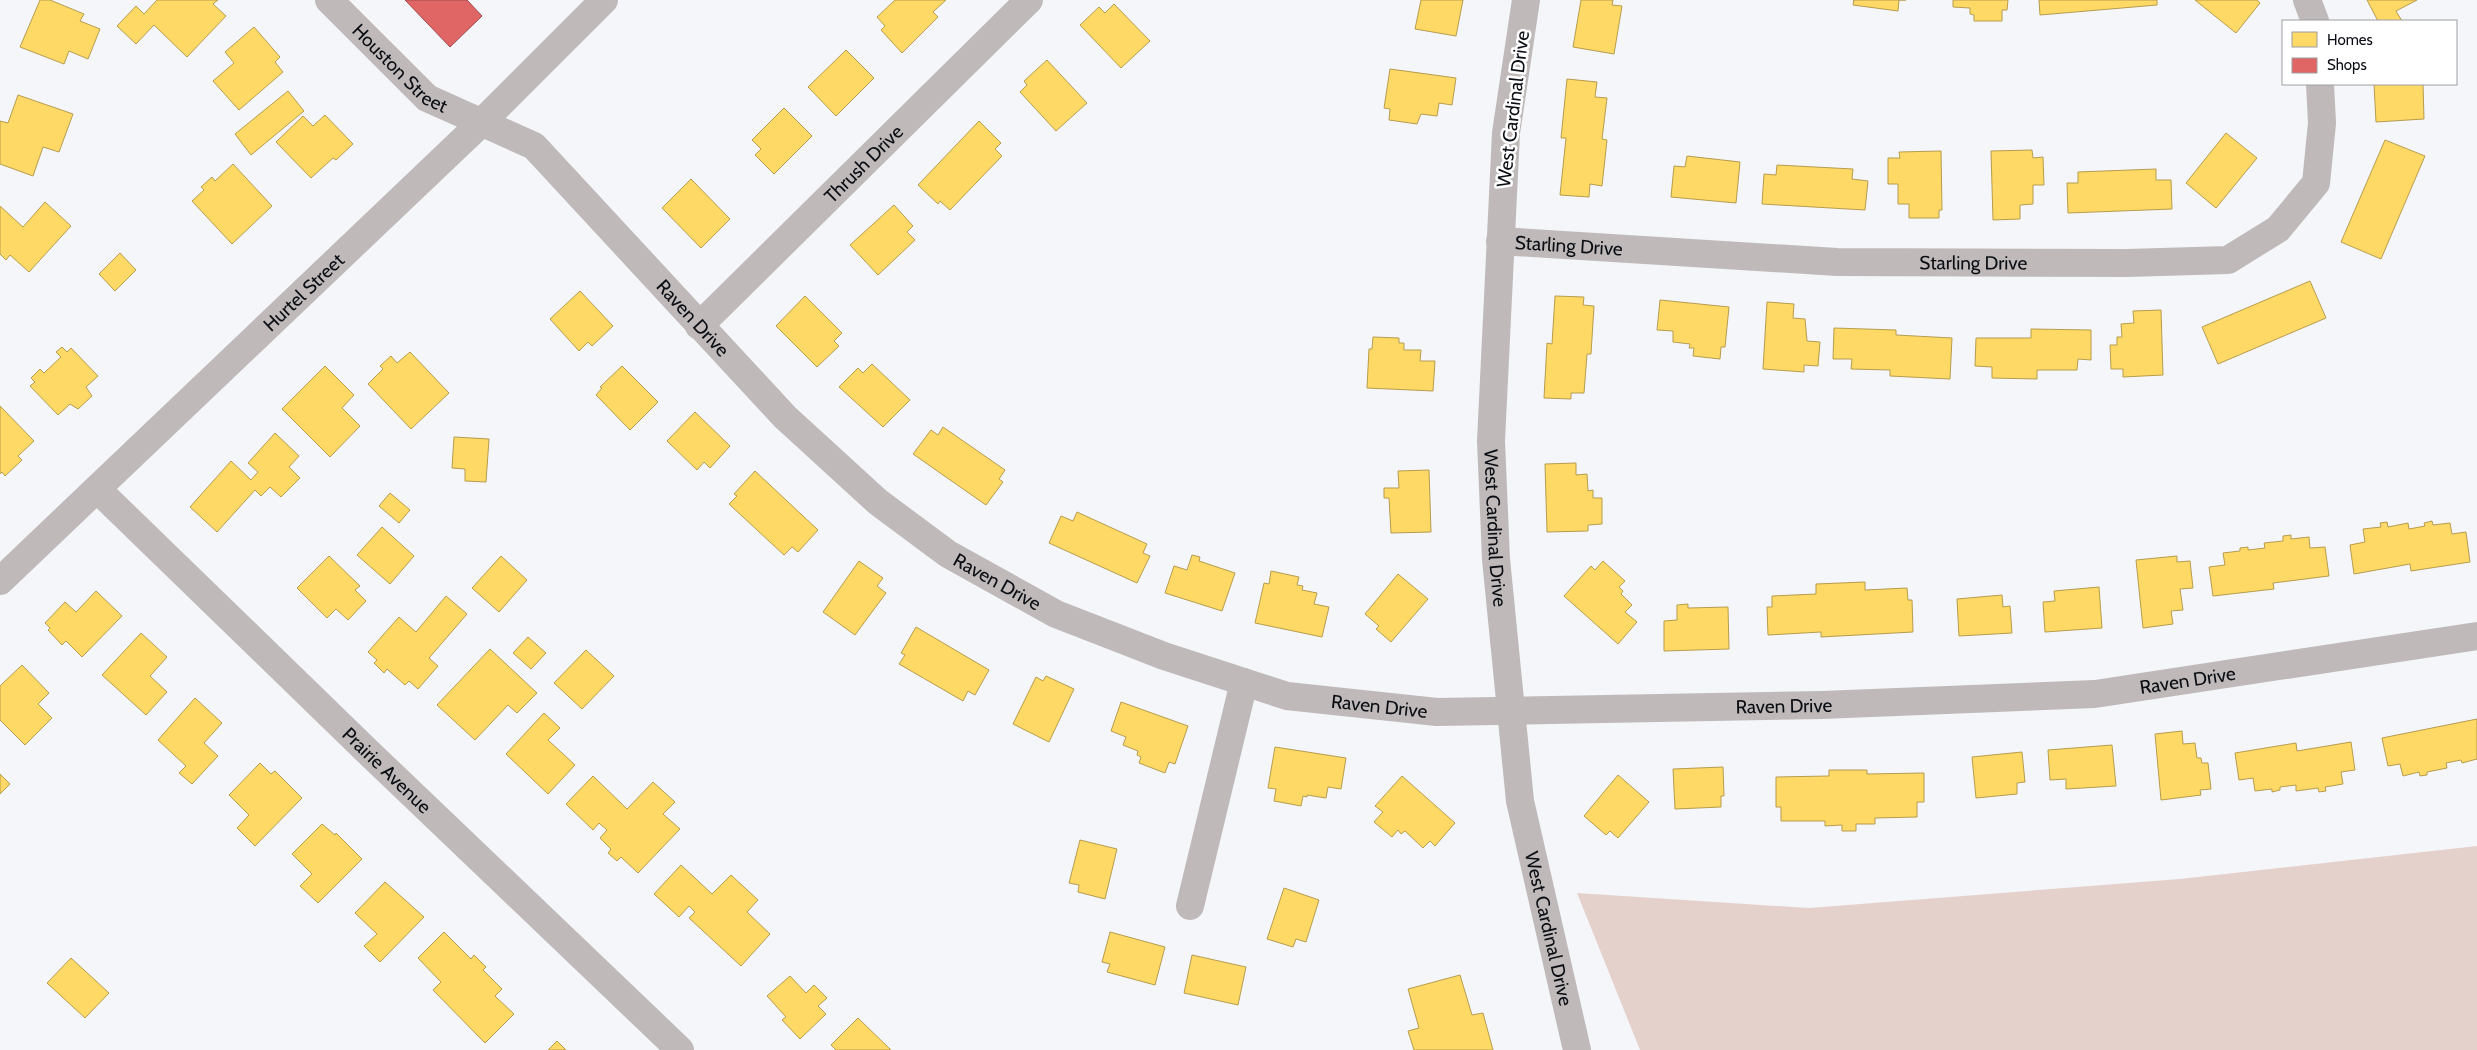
<svg xmlns="http://www.w3.org/2000/svg" width="2477" height="1050" font-family="Cabin,sans-serif">
	<rect width="100%" height="100%" fill="#f4f6fa"/>
	<path fill="#e5d1cb" d="M2477,846V1050H1640L1577,893L1809,908L2180,879Z"/>
	<path fill="#ffd966" stroke="#b69c4d" d="M40,0H50L84,14L80,21L100,29L88,59L69,51L64,64L20,47Z
		M157,0H218L213,4L226,16L187,57L154,25L136,44L117,26L136,6L144,14Z
		M895,0H946L933,12L938,17L902,53L881,30L885,26L877,17Z
		M1421,0H1463L1456,36L1415,29Z
		M1581,0H1613L1612,5L1622,6L1614,54L1573,47Z
		M1854,0H1853H1906H1899L1898,11L1853,5Z
		M1953,0H2008L2007,10H2002V21H1974V15L1970,14V8L1953,7Z
		M2039,0H2157V5L2040,15Z
		M2195,0H2257L2260,3L2236,33Z
		M2367,0H2417L2396,11L2402,21H2378Z
		M1114,4L1150,41L1121,68L1080,25L1099,7L1105,13Z
		M254,27L280,57L275,62L283,72L239,110L213,81L234,63L225,52Z
		M846,50L874,78L836,116L808,87Z
		M1047,60L1087,103L1056,131L1020,92L1027,85L1024,81Z
		M1390,69L1456,78L1452,105L1439,103L1437,116L1421,114L1417,124L1389,120L1390,109L1384,108Z
		M1567,79L1597,82L1595,97L1607,98L1602,139L1607,140L1602,186L1590,184L1589,197L1560,195L1566,138H1561Z
		M2374,84H2423L2424,119L2376,122Z
		M288,91L304,111L251,155L235,134Z
		M18,95L73,114L59,152L43,147L33,176L0,164V121L8,123Z
		M784,108L812,136L774,174L755,155L761,149L752,140Z
		M325,115L353,144L336,160L333,158L311,178L276,142L303,116L313,126Z
		M979,121L1001,143L995,149L1002,156L950,210L940,201L938,204L918,185Z
		M2226,133L2257,158L2216,208L2186,183Z
		M2385,140L2425,156L2381,259L2341,242Z
		M2032,150L2033,158L2043,157L2044,185H2033V204L2020,205V219L1993,220L1991,151Z
		M1941,151L1942,210H1939V218H1909V204H1898V184H1888V158H1900L1899,152Z
		M1687,156L1740,162L1736,203L1671,197L1674,166L1685,167Z
		M233,164L272,206L232,244L192,201L204,190L201,187L212,177L215,181Z
		M1777,165L1853,169L1852,179L1868,181L1865,210L1762,204L1764,174L1776,175Z
		M2156,169V180H2171L2172,209L2068,213L2067,183H2078V172Z
		M691,179L730,219L701,248L662,208Z
		M45,202L71,226L29,272L10,255L6,260L0,254V206L23,227Z
		M894,205L913,226L907,232L915,240L878,275L850,245Z
		M120,253L136,270L115,291L99,274Z
		M2310,281L2326,318L2218,364L2202,327Z
		M580,291L613,326L592,346L588,342L579,351L550,319Z
		M805,296L842,333L834,341L839,346L817,367L776,326Z
		M1555,296L1584,297L1583,305L1594,306L1591,354H1587L1584,393H1571V399L1544,398L1547,343L1552,344Z
		M1660,300L1729,307L1725,347H1721L1720,359L1693,356L1694,348H1689L1690,344L1673,342V331L1657,330Z
		M1767,302L1794,304L1793,318L1805,319L1807,341L1820,342L1818,366L1804,365V372L1763,369Z
		M2161,310L2163,375L2123,377V369H2111L2110,345H2117V337H2122L2121,324L2134,323L2133,311Z
		M1834,328L1896,330V335L1952,338L1950,379L1890,376V370L1851,369L1852,359H1833Z
		M2031,329L2091,330V360L2078,359L2077,370H2037V379L1992,378V367L1975,366L1976,338H2031Z
		M1373,337L1399,338V343H1404V350H1421L1420,361H1435L1433,391L1367,388L1369,349H1372Z
		M62,347L67,352L71,348L98,376L86,387L92,396L78,409L70,404L58,415L30,386L35,382L31,378L40,369L44,373L61,357L56,352Z
		M410,352L449,393L411,429L368,384L383,369L380,366L391,356L397,363Z
		M872,364L910,400L883,427L839,387L858,368L863,373Z
		M325,366L354,395L342,408L360,426L330,457L282,409Z
		M622,366L658,402L630,430L596,395L602,388L600,387Z
		M0,406L34,441L18,456L22,460L5,476L2,472L0,474Z
		M695,412L730,446L710,468L704,462L697,470L667,441Z
		M943,427L1005,470L999,479L1003,482L986,505L913,454L931,430L938,435Z
		M275,433L299,456L289,467L300,478L281,497L270,487L261,496L255,490L217,532L190,507L231,461L251,480L258,472L248,463Z
		M454,437L489,439L486,482L465,481V469L452,468Z
		M1576,463V475L1587,474L1588,491L1593,490V498H1602V524L1588,525V531L1547,532L1545,464Z
		M1429,470L1431,532L1391,533L1389,498H1384V488H1399L1398,471Z
		M755,471L818,530L798,552L792,547L784,555L729,504L737,496L734,494Z
		M390,493L410,510L399,523L379,506Z
		M1077,512L1147,544L1143,553L1150,556L1137,583L1049,543L1061,516L1073,521Z
		M2432,521L2433,525L2450,523L2452,534L2466,532L2470,562L2411,571L2410,564L2354,574L2350,545L2365,542L2363,529L2381,527L2380,523L2387,522L2388,527L2408,523L2409,529L2425,526L2424,523Z
		M382,527L414,556L390,584L357,555Z
		M2291,535V539L2309,537L2310,548L2325,547L2329,576L2273,583L2274,589L2213,596L2209,567L2225,565L2223,553L2240,551V548L2248,547V550L2265,548L2264,543L2283,541V536Z
		M1192,555L1200,557L1199,561L1235,573L1222,611L1165,593L1174,566L1187,570Z
		M329,556L360,586L355,590L366,601L348,620L336,609L327,618L297,588Z
		M501,556L527,580L499,612L472,588Z
		M2177,556V562L2190,561L2193,588L2180,589L2183,610L2171,611L2173,624L2143,628L2136,560Z
		M859,561L883,578L877,586L886,593L855,635L823,612Z
		M1603,561L1625,581L1619,587L1623,591L1621,594L1632,605L1625,612L1637,622L1618,644L1564,596L1591,566L1595,570Z
		M1271,571L1299,577L1297,585L1303,586L1302,590L1317,593L1314,604L1329,607L1322,637L1255,623L1264,583L1269,584Z
		M1398,574L1428,599L1391,642L1376,629L1379,626L1365,614Z
		M1865,582V590L1907,588L1908,600H1912L1913,632L1821,637V632L1768,635L1767,607H1772V596L1816,594V584Z
		M2099,587L2102,628L2045,632L2043,602L2055,601L2054,591Z
		M96,591L122,616L82,657L66,641L62,645L48,630L50,628L45,623L65,602L76,612Z
		M2002,595L2003,607L2010,606L2012,633L1959,636L1957,599Z
		M446,596L467,614L429,658L438,666L418,689L409,681L405,685L387,669L384,673L374,663L377,660L368,652L399,617L416,632Z
		M1688,604V608L1728,607L1729,649L1664,651V621L1677,620V605Z
		M916,627L989,670L975,695L968,691L963,701L899,664L905,655L901,653Z
		M141,633L167,657L150,676L167,692L146,715L102,675Z
		M528,637L546,653L531,669L513,653Z
		M490,649L537,693L517,713L508,705L475,740L437,705Z
		M586,650L614,676L582,709L554,683Z
		M22,665L49,693L38,704L52,718L25,745L0,720V686Z
		M1046,676L1074,689L1049,742L1013,724L1036,677L1043,681Z
		M195,698L222,723L204,743L218,756L192,784L179,773L186,766L158,740Z
		M1121,702L1188,726L1175,764L1169,762L1165,773L1139,763L1141,757L1137,755L1138,751L1123,745L1126,737L1111,731Z
		M544,713L560,728L548,740L575,765L548,794L506,754Z
		M2477,719V759L2462,763L2461,760L2446,763L2447,768L2427,772V775L2420,776L2419,772L2403,776L2400,764L2388,766L2382,738Z
		M2182,731L2183,744L2195,743L2197,758H2201L2202,763H2208L2211,789L2200,790L2201,795L2161,800L2155,734Z
		M2351,742L2355,770L2341,772L2343,784L2325,787L2326,791L2319,792L2318,788L2296,791V785L2280,787V790L2272,792V789L2255,791L2253,778L2239,780L2235,753L2296,743L2297,751Z
		M2112,745L2116,786L2066,789V779L2050,780L2048,750Z
		M1275,747L1346,758L1341,789L1328,787L1326,798L1307,795V797L1303,796L1301,806L1274,801L1276,789L1268,788Z
		M2022,752L2025,782L2017,783V794L1976,798L1972,757Z
		M260,763L271,774L275,771L302,798L255,846L237,828L249,815L229,795Z
		M1723,767L1724,796H1721V807L1675,809L1673,769Z
		M1829,770H1867V774L1924,773V802H1917V817L1875,818V824H1856V831H1842V825L1825,826V821H1781V807H1776V777L1829,776Z
		M0,774L10,784L0,794Z
		M1618,775L1649,802L1618,838L1610,831L1606,835L1584,816Z
		M593,776L627,809L653,782L675,802L663,814L680,829L638,873L621,857L617,861L608,853L611,849L600,838L607,830L599,823L593,830L566,804Z
		M1402,776L1455,823L1435,846L1430,841L1423,848L1405,831L1401,834L1398,830L1392,837L1374,822L1383,812L1375,806Z
		M322,824L335,835L336,833L362,859L318,903L300,886L312,874L292,854Z
		M1080,840L1117,849L1105,899L1078,892L1079,885L1069,883Z
		M681,865L712,894L731,875L758,900L747,912L770,934L741,966L689,918L695,912L689,906L679,917L654,894Z
		M385,882L424,917L380,962L364,946L377,934L355,913Z
		M1284,888L1319,900L1306,942L1296,939L1293,947L1267,939Z
		M444,932L471,959L474,955L486,967L483,970L502,989L495,996L514,1014L485,1043L433,990L441,982L418,958Z
		M1110,932L1165,947L1155,985L1107,972L1110,964L1102,962Z
		M1192,955L1246,967L1238,1005L1184,993Z
		M71,958L109,993L85,1018L47,983Z
		M1460,975L1472,1015L1483,1013L1493,1050H1414L1408,1031L1419,1028L1408,989Z
		M790,976L806,993L814,985L827,998L818,1006L826,1014L800,1039L782,1020L786,1017L767,996Z
		M858,1018L891,1050H836L831,1045Z
		M557,1041L566,1050H548Z"/>
	<path fill="#e06666" stroke="#a04b4d" d="M405,0H467L482,16L450,47Z"/>
	<g fill="none" stroke-linecap="round" stroke-linejoin="round">
		<g stroke="#bfbab9" stroke-width="28">
			<path id="s1" d="M329,0L427,98L534,146L785,417L878,502L948,554L1056,614L1164,656L1287,696L1437,712L1822,705L2095,694L2477,636"/>
			<path id="s2" d="M1526,0L1506,133L1491,441L1496,559L1520,801L1577,1050"/>
			<path d="M2307,0L2315,21"/>
			<path id="s3" d="M1500,241L1837,262L2127,263L2228,260L2278,229L2316,183L2322,123L2320,84"/>
			<path id="s4" d="M699,326L1029,0"/>
			<path id="s5" d="M97,489L367,751L680,1050"/>
			<path id="s6" d="M0,581L481,123L604,0"/>
			<path d="M1190,906L1244,682"/>
		</g>
	</g>
	<g text-anchor="middle" dominant-baseline="central" stroke-width="5" stroke-linejoin="round" paint-order="stroke">
		<g font-size="19" fill="#0a0d13" stroke="#fff">
			<text stroke="none"><textPath href="#s1" startOffset="99">Houston Street</textPath></text>
			<text transform="translate(1513 109) rotate(-83)">West Cardinal Drive</text>
			<text stroke="none"><textPath href="#s4" startOffset="231">Thrush Drive</textPath></text>
			<text stroke="none"><textPath href="#s3" startOffset="69">Starling Drive</textPath></text>
			<text stroke="none"><textPath href="#s3" startOffset="474">Starling Drive</textPath></text>
			<text stroke="none"><textPath href="#s6" startOffset="419">Hurtel Street</textPath></text>
			<text stroke="none"><textPath href="#s1" startOffset="490">Raven Drive</textPath></text>
			<text stroke="none"><textPath href="#s2" startOffset="530">West Cardinal Drive</textPath></text>
			<text stroke="none"><textPath href="#s1" startOffset="895">Raven Drive</textPath></text>
			<text stroke="none"><textPath href="#s1" startOffset="2110">Raven Drive</textPath></text>
			<text stroke="none"><textPath href="#s1" startOffset="1300">Raven Drive</textPath></text>
			<text stroke="none"><textPath href="#s1" startOffset="1705">Raven Drive</textPath></text>
			<text stroke="none"><textPath href="#s5" startOffset="404">Prairie Avenue</textPath></text>
			<text stroke="none"><textPath href="#s2" startOffset="935">West Cardinal Drive</textPath></text>
		</g>
	</g>
	<rect x="2282" y="20" width="175" height="65" fill="#ffffff" stroke="#9d9ea1"/>
	<rect x="2292" y="32" width="25" height="15" fill="#ffd966" stroke="#9d9ea1"/>
	<text x="2327" y="45" font-size="15" fill="#0a0d13">Homes</text>
	<rect x="2292" y="58" width="25" height="15" fill="#e06666" stroke="#9d9ea1"/>
	<text x="2327" y="70" font-size="15" fill="#0a0d13">Shops</text>
</svg>
